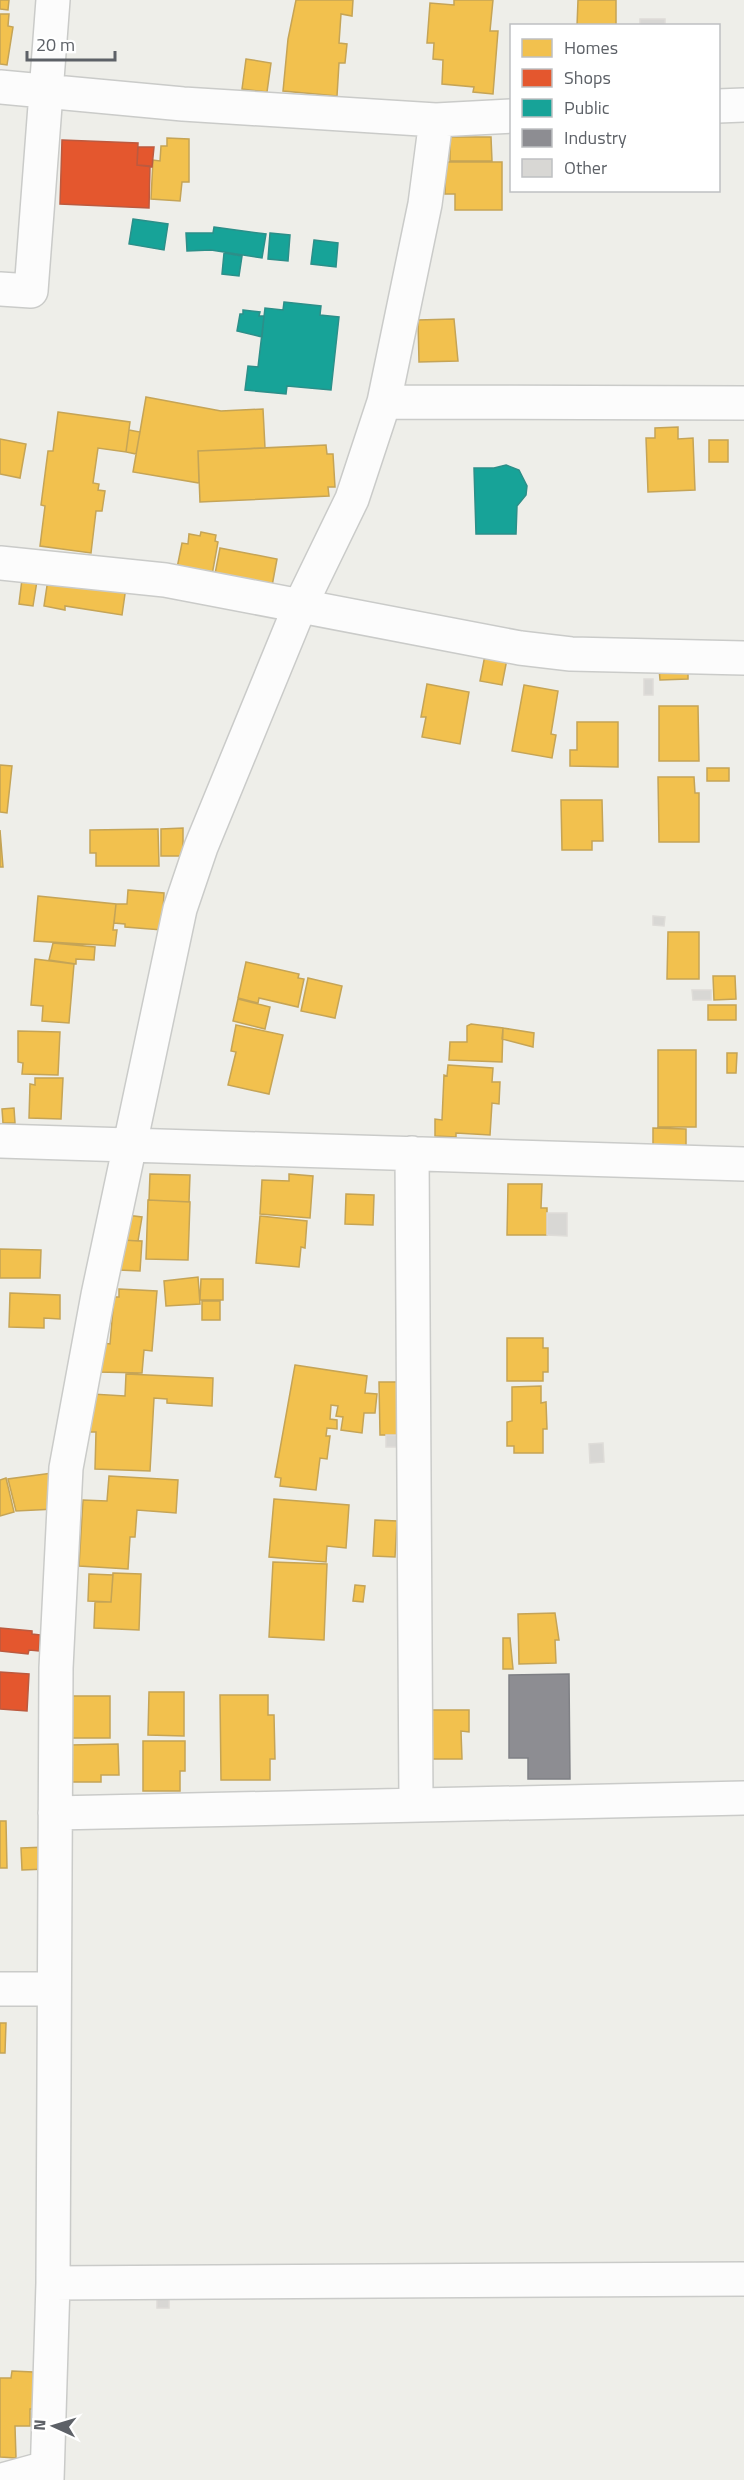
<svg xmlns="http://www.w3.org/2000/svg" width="744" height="2480" font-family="'Titillium Web',sans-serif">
	<rect width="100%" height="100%" fill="#eeeee9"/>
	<path fill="#f2c14e" stroke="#c5a456" stroke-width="1.5" d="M0,0H9L8,10L0,9Z
		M296,0H353L352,16L341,14L339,43L347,44L345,63H339L337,96L283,91L288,39Z
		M454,0H493L490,31H498L493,94L473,92L474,87L442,84L443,60L433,59L434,43H427L430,3L454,5Z
		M578,0H616V26H577Z
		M0,14H9L8,26L13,27L7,65L0,64Z
		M246,59L271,63L267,92L242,89Z
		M450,137H491L492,161H450Z
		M167,138L189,139V182H182L180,201L151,199L153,160L160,161L161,146H167Z
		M446,162H502V210H455V194H445Z
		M454,319L458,361L419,362L418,320Z
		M146,397L221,411L263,409L265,448L198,451L199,483L133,472Z
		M58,412L130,422L126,452L98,448L93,483L99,484L98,490L105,491L102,511H96L91,553L40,546L45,506L41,505L48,451H53Z
		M678,427V439L693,438L695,490L648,492L646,438H655V428Z
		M129,430L140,432L136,454L126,452Z
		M0,439L26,444L20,478L0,474Z
		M709,440H728V462H709Z
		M326,445L327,454H333L335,487H328L329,496L200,502L198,451Z
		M201,532L216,535L215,541L218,542L212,575L177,568L182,543L188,544L189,534L200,536Z
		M220,548L277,559L272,586L215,574Z
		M22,579L37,581L33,606L19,604Z
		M48,579L126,587L122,615L65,606V610L44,606Z
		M485,655L507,659L502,685L480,681Z
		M688,667V679L660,680L659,668Z
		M427,684L469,692L460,744L422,737L426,717H421Z
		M524,685L558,691L551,734L556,735L552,758L512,751Z
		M659,706H698L699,761H659Z
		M577,722H618V767L570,766V750H577Z
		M0,765L12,766L7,813L0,812Z
		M707,768H729V781H707Z
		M658,777H694L695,793H699V842H659Z
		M561,800H602L603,841H592V850H562Z
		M183,828V856H161V829Z
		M158,829L159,866H96V853H90V830Z
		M0,830L3,867H0Z
		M128,890L164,893L162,930L125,927V924L114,923L116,904H127Z
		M38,896L116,904L113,930H117L115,946L34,941Z
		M668,932H699V979H667Z
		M53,943L95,947L94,960L76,959V964L49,960Z
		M35,959L74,964L69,1023L42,1021L43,1006L31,1005Z
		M246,962L299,974L298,978L304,979L298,1007L259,998L258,1003L238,998Z
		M713,976H735L736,999L714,1000Z
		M308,978L342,986L335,1018L301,1011Z
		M238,999L270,1007L265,1029L233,1021Z
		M708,1005H736V1020H708Z
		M471,1024L503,1028L502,1062L449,1060L450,1042H467V1026Z
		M236,1025L283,1035L269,1094L228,1085L236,1052L231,1051Z
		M503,1028L534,1033L533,1047L502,1039Z
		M18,1031L60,1032L58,1075L22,1074L23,1063L18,1062Z
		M658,1050H696V1127H658Z
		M727,1053H737L736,1073H727Z
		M448,1065L493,1068L492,1082H500L499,1104L492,1103L490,1135L456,1133V1137L435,1136V1119L442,1120L444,1075L447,1076Z
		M35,1078H63L61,1119L29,1118L30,1084L35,1085Z
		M14,1108L15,1123H3L2,1109Z
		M653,1128L686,1129V1154L653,1153Z
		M150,1174L190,1175L189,1202L149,1200Z
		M289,1174L313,1176L310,1218L260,1214L262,1180L289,1181Z
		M508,1184H542L541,1208H547V1235H507Z
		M346,1194L374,1195L373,1225L345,1224Z
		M148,1200L190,1202L188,1260L146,1259Z
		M126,1215L142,1217L138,1241L123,1240Z
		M260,1216L307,1221L305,1248L301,1247L299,1267L256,1263Z
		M121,1240L142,1241L140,1271L119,1270Z
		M0,1249L41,1250L40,1278H0Z
		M198,1277L200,1304L166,1306L164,1281Z
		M201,1279H223V1300H200Z
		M119,1289L157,1291L152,1351L144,1350L142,1373L98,1372L104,1343L110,1344L114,1297H119Z
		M10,1293L60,1295V1319L44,1318V1328L9,1327Z
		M202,1301H220V1320H202Z
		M507,1338H543V1348H548V1372H543V1381H507Z
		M295,1365L367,1376L365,1393L377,1394L375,1413H364L362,1433L341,1430L343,1417L336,1416L338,1406L331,1405L330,1419L337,1420V1429L327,1428L326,1436H330L327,1459L320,1458L316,1490L280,1486L281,1478L275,1477Z
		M126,1374L213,1378L212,1406L167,1403V1399L154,1398L150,1471L95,1469L96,1432H90L92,1394L125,1396Z
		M379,1382H400L401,1435H380Z
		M541,1386V1403L546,1402L547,1429H543V1453H514V1446H507V1422L512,1421V1387Z
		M52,1473L55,1509L16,1511L8,1479Z
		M109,1476L178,1480L176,1513L137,1510L135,1537H130L128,1569L79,1566L83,1500L107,1501Z
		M6,1478L14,1512L0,1516V1480Z
		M274,1499L349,1505L346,1548L327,1546L326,1562L269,1557Z
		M375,1520L397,1521L395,1557L373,1556Z
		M273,1562L327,1564L324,1640L269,1637Z
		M113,1573L141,1574L139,1630L94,1628L95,1602H111Z
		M89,1574L113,1575L111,1602L88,1601Z
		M355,1585L365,1586L363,1602L353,1601Z
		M555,1613L559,1640H555L556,1663L519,1664L518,1614Z
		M503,1638H510L513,1669H503Z
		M149,1692H184V1736L148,1735Z
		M220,1695H268V1715H274L275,1759H270V1780H221Z
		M72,1696H110V1738H72Z
		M425,1710H469V1732L461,1731L462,1759H426Z
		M143,1741H185V1771H180V1791H143Z
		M118,1744L119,1775H101V1782H71V1745Z
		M0,1821H6L7,1868H0Z
		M46,1847L47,1869L22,1870L21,1848Z
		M0,2023H6L5,2053H0Z
		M12,2371L33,2372V2409H30V2426H15L16,2458L0,2457V2378H11Z"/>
	<path fill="#e4572e" stroke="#bc5a3f" stroke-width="1.5" d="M62,140L138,143L137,165L150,166L149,208L60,204Z
		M138,147H154L152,167L137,165Z
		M0,1628L32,1631V1634L40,1635L39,1651L29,1650L28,1654L0,1651Z
		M0,1672L29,1674L27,1711L0,1709Z"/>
	<path fill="#17a398" stroke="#2c8f89" stroke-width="1.5" d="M133,219L168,224L164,250L129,244Z
		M214,227L266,234L262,258L211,250L187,251L186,233H213Z
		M270,233L290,235L288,261L268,259Z
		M314,240L338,243L336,267L311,264Z
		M224,253L242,256L239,276L222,274Z
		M284,302L321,306L320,315L339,317L331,390L287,386L286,394L245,390L248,366L258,367L265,308L283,310Z
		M243,310L260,312L259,316H264L262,337L237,331L240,314H243Z
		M506,465L519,470L527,486L526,495L517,506L516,534H476L474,468H494Z"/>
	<path fill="#8d8d92" stroke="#7f8085" stroke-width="1.5" d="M569,1674L570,1779H528V1758H509V1675Z"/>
	<path fill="#d8d7d4" stroke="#dedcd8" stroke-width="1.5" d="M640,19H665V26H640Z
		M644,679H653V695H644Z
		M653,916L665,917L664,926L653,925Z
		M692,990H711V1000H693Z
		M547,1213H567V1236L547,1235Z
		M386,1435H398V1447H386Z
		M603,1443L604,1462L590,1463L589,1444Z
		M157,2299H169V2308H157Z"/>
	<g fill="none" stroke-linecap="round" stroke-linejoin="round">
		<g stroke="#cacbc9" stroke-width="36">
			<path id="minor" d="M0,87L183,104L436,120L512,116
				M718,106L744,105
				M0,289L31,291L53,0
				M384,402L744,403
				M0,563L165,580L520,648L571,654L744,658
				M0,1141L744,1164
				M412,1153L416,1803
				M55,1813L744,1798
				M0,1989H54
				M53,2283L744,2279
				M2,2480L46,2468
				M47,2480L53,2283L56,1668L66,1468L98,1295L180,909L201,847L300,606L352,499L384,402L425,204L436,120"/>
		</g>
		<use href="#minor" stroke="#fcfcfc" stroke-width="33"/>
	</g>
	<rect x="510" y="24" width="210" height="168" fill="#ffffff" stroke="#bec0c2" stroke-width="1.5"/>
	<rect x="522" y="39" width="30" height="18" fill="#f2c14e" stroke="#bec0c2" stroke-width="1.5"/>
	<text x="564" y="54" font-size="18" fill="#5d6167">Homes</text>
	<rect x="522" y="69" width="30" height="18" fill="#e4572e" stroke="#bec0c2" stroke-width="1.5"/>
	<text x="564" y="84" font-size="18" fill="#5d6167">Shops</text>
	<rect x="522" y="99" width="30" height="18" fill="#17a398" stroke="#bec0c2" stroke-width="1.5"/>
	<text x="564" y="114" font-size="18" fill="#5d6167">Public</text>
	<rect x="522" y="129" width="30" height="18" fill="#8d8d92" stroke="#bec0c2" stroke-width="1.5"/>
	<text x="564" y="144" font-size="18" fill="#5d6167">Industry</text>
	<rect x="522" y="159" width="30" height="18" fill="#d8d7d4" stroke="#bec0c2" stroke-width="1.5"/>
	<text x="564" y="174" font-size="18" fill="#5d6167">Other</text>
	<g transform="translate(54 2426) rotate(274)" stroke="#ffffff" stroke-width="4.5" paint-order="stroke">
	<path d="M0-4.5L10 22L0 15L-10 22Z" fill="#5d6167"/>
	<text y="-9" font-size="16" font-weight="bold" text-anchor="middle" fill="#5d6167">N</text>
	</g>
	<path d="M27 51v9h88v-9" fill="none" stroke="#5d6167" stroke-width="3"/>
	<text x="36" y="51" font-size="18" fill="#5d6167" stroke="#ffffff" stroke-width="4.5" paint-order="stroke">20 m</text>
</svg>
